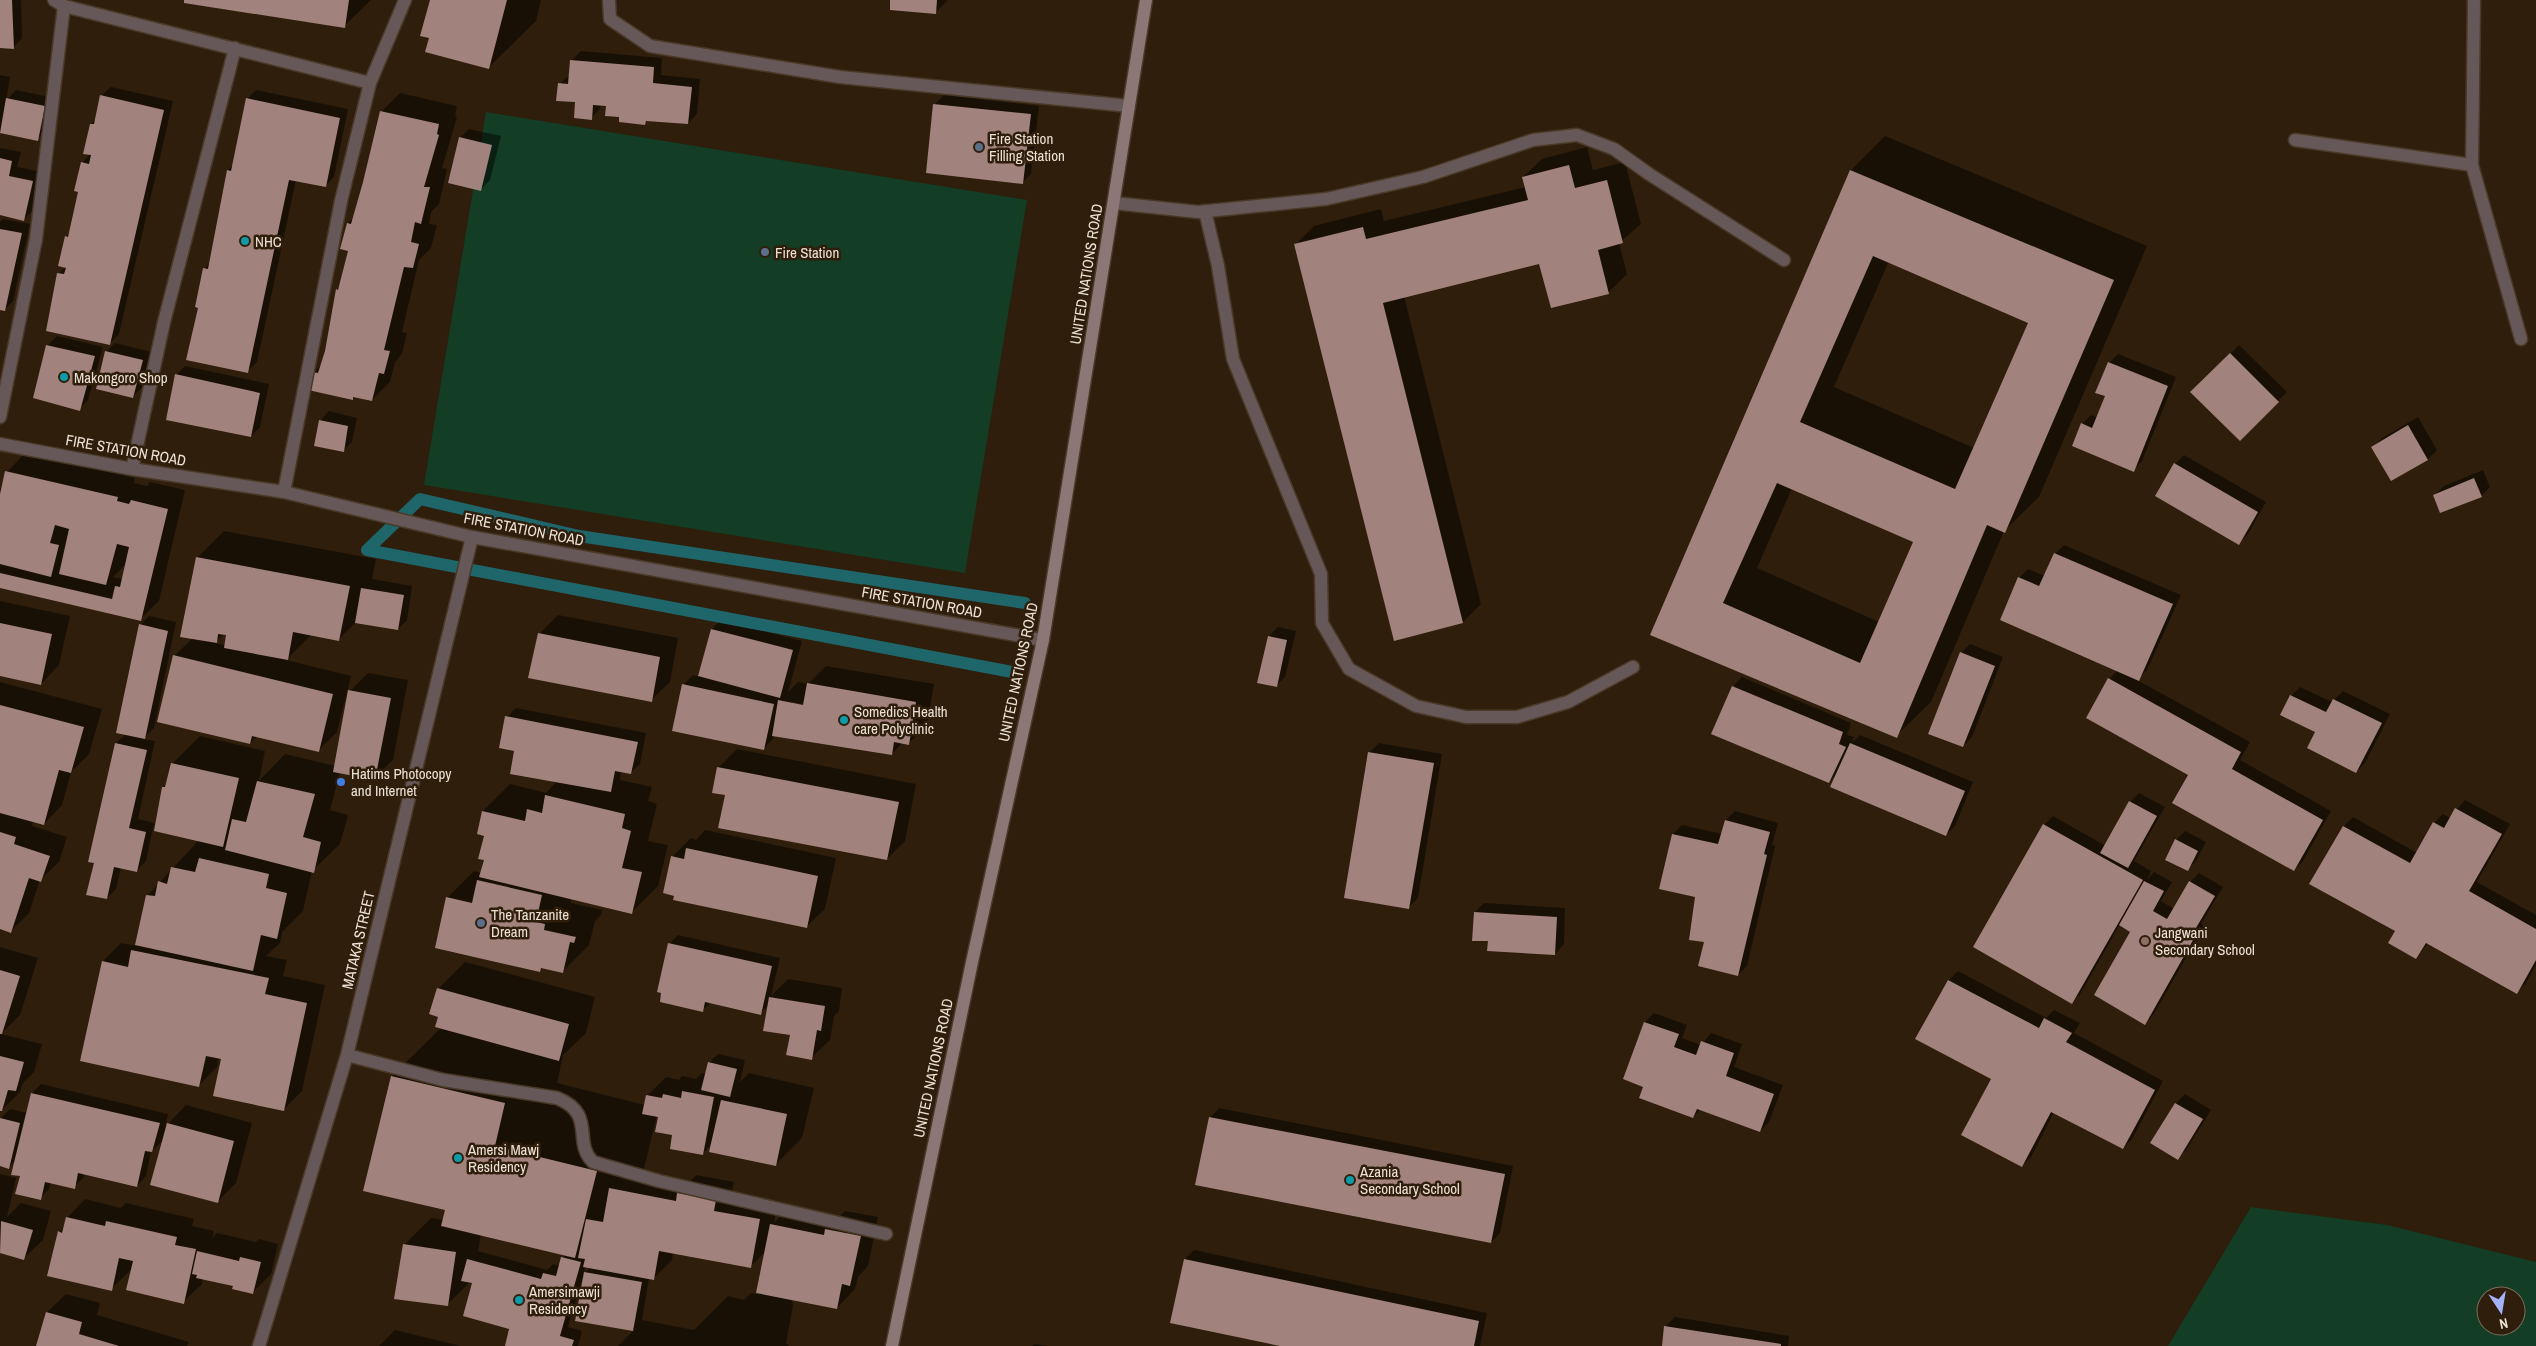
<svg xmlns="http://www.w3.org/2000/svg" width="2536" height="1346" font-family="'Archivo Narrow',sans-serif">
	<rect width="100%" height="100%" fill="#2f1e0b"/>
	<path fill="#133d24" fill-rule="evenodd" d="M486,112L1027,200L965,573L424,485Z
		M2251,1207L2387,1225L2536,1262V1346H2168ZM2486,1296H2516V1326H2486Z"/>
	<path fill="#0007" fill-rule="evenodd" d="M0,0H21L22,38L14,47L0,46Z
		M186,0H371L344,26Z
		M431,0H541L536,21L489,67L431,37Z
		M892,0H948L935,13Z
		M581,51L662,58L661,75L700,79L697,114L688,123L648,120L645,123L621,116L607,104H601L600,109L591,118L559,84L570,75L572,60Z
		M0,75L10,77L6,101L16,90L54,98L46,130L37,139L0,132Z
		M111,87L173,101L119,334L110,343L59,274L66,266V237L70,232L80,191L82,163L90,154L91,124L96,119L101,96Z
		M256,90L348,109L334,177L325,186L296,180L257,362L248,371L199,307L204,269L211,262L228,170L234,164L247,99Z
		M400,93L457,106L455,116L457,117L442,168L447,169L439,204L431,212L429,224L437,225L431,248L419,260L402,332L407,333L402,354L395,362L390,382L372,400L355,396L352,399L313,373L322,364L326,351L337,290L340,287L349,250L348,223L354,217L381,112Z
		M944,95L1039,106L1031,174L1022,183L935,104Z
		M469,129L501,136L490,180L481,189L460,138Z
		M1885,136L2147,246L2039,497L2004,531L1931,702L1896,736L1651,634L1851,170ZM1889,261L2030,322L1974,448L1834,387ZM1792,488L1915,542L1879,622L1757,568Z
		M1587,147L1593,170L1625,162L1641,224L1619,243L1627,274L1609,292L1540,262L1404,296L1481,604L1463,622L1395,639L1295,245L1314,226L1381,209L1384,221L1526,187L1523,177L1542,159Z
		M0,148L21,152L17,167L41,172L33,210L24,219L0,214Z
		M3,219L30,224L13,301L4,310L0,309V222Z
		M57,336L103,347L88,400L79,409L35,398L48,345Z
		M115,343L151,352L142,387L133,396L106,352Z
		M2239,345L2287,392L2240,439L2192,392Z
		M2118,354L2176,377L2142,461L2133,470L2082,424L2091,415L2098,418L2107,396L2109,363Z
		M185,366L269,384L260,427L251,436L176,375Z
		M329,411L357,418L352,442L343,451L320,421Z
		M2418,417L2437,450L2428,459L2391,480L2373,447L2382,438Z
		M25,453L135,478L134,483L147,486L150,482L185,490L159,601L140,619L0,586V490L7,472ZM127,563L123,579L113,577Z
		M2184,455L2266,502L2248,534L2239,543L2157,496L2175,464Z
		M2483,470L2490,487L2481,496L2435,495L2444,486Z
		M224,531L376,559L372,579L412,586L407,620L398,629L356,622L339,639L312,634L286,660L351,676L337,732L319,750L257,736L250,743L174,656L193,638L197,558ZM225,633L228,634L226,646L215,643Z
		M2064,545L2181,595L2147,670L2137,680L2250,742L2240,760L2331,811L2303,861L2294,870L2189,775L2109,679L2118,670L2019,578L2028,569L2045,576L2055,554Z
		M0,601L70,616L59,665L41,684L0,674Z
		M558,615L678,638L670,682L651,700L539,634Z
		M149,616L176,622L154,728L143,739L155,741L138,819L154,823L146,861L137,870L121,867L116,889L107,898L95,862L116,743L126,734L140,625Z
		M721,620L802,641L788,692L798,682L808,684L826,666L934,684L927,725L909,743L903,742L892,754L774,735L773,739L764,748L684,684L693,675L699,677L712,629ZM792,702L809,705V707L792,704Z
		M1278,627L1296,631L1285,677L1276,686L1269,636Z
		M1970,644L2003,657L1972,737L1963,746L1961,653Z
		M368,673L408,680L393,760L374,778L340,772L330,810L348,815L340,844L312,871L303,911L282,932L280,943L266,956L287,960L283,976L325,985L302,1091L283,1110L219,1058L217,1067L199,1085L103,961L121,943L137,946L139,944L148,895L199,840L163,787L168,782L173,763L200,736L265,751L259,781L285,754L335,766L350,691Z
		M1742,677L1851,723L1847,735L1854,737L1852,743L1860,735L1973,782L1955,826L1946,835L1837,773L1829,782L1713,733L1733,686Z
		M0,682L102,709L89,754L71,772L62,805L44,824L33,821L32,826L67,837L59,862L40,880L29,913L11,931L0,928Z
		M2300,687L2332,702L2343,691L2390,714L2365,763L2356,772L2317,732L2291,696Z
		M516,708L646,733L640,764L630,773L621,771L620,780L652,787L648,801L657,804L648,841L668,845L658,886L631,913L571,898V903L602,910L601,915L595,921L589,945L562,972L543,967L540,970L447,898L474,871L482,873L485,859L486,835L478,833L483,811L510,784L546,793L557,781L516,750L507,717Z
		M1379,743L1442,754L1418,898L1409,907L1370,752Z
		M737,749L916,784L905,841L887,859L726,794L718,768Z
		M2139,793L2165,807L2134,861L2151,871L2147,880L2154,872L2172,882L2161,901L2174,909L2190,882L2199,873L2223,887L2201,924L2204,926L2154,1014L2145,1023L2132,931L2120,924L2081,993L2072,1002L2044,825L2053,816L2106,846L2130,802Z
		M2465,800L2510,824L2477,882L2536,915V965L2526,983L2517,992L2428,943L2416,958L2397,931L2311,884L2344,826L2353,817L2417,853L2434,823L2443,814L2450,818Z
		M1735,811L1778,823L1772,845L1775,846L1747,966L1738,975L1705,941L1696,896L1673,834L1682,825L1722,834L1726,820Z
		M705,830L836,858L825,909L806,927L672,857L691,838L696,840Z
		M2185,831L2206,842L2196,861L2187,870L2176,840Z
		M1484,903L1565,908L1564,944L1555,954L1475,912Z
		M678,935L780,958L771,996L788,979L842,988L839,1011L834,1016L830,1040L811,1058L769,1005L760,1013L711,1002L702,1011L669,944Z
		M0,947L38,958L20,1015L1,1034L42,1044L34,1072L22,1084L20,1092L0,1112Z
		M465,962L595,997L586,1033L563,1055L557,1083L645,1105L647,1096L666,1077L679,1080L682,1076L696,1079L702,1073L706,1074L709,1063L718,1054L745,1060L740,1082L749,1073L814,1088L802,1138L775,1165L712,1144L702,1154L674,1134L657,1115L643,1173L690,1182L696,1175L734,1182L732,1193L778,1201L774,1223L790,1206L840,1216L845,1211L878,1217L868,1266L858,1277L855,1289L837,1308L792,1299L793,1306L786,1343L789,1346H618L634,1330L577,1320L584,1277H583L568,1327L582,1331L578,1346H506L511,1328L473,1283L470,1282L447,1305L404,1245L431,1218L444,1220L446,1209L392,1076L441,1028L438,989ZM481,1234L565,1254L560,1266L553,1264L547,1270L478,1251ZM766,1251L757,1294L751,1293L744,1300L728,1296L694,1330L642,1320L649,1278L653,1279L672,1260L673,1252L750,1267ZM586,1266L591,1267L583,1275Z
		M1958,971L2046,1018L2054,1010L2080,1023L2074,1033L2163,1081L2132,1139L2123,1148L2054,1112L2031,1157L2022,1166L1993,1079L1917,1038L1949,980Z
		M1654,1013L1687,1025L1682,1038L1701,1045L1711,1033L1742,1044L1734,1067L1783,1085L1769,1122L1760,1131L1701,1109L1693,1117L1644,1086L1624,1078L1645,1022Z
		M41,1084L168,1114L165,1127L186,1105L252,1123L236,1183L217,1202L164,1140L151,1151L146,1176L137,1186L84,1173L83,1178L74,1187L51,1182L49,1189L40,1198L21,1176L16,1160L9,1167L0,1165V1123L1,1118L10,1109L27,1113L32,1093Z
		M2185,1094L2211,1110L2186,1150L2177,1159L2152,1142L2176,1103Z
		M1219,1108L1513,1166L1500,1233L1491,1242L1210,1118Z
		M0,1174L16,1178L7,1217L21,1203L51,1211L43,1240L24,1258L0,1251Z
		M85,1199L121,1208L126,1203L194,1219L192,1226L214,1231L212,1238L217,1233L256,1242L259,1239L278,1244L271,1274L252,1293L235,1285L203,1278L202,1284L183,1302L133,1268L111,1289L59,1232L65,1226L67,1218Z
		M1194,1250L1487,1313L1480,1346H1286L1185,1259Z
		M66,1294L100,1303L97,1315L189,1342L187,1346H37L47,1312Z
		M1675,1317L1789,1336L1788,1346H1663L1666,1326Z
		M395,1330L461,1346H379Z
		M1034,1344L1048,1346H1032Z"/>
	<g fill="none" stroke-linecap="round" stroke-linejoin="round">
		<path stroke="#1e666a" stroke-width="12" d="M1012,672L367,550L420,499L579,536L1025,603"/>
	</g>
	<path fill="#a2827d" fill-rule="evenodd" d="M0,0H12L14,49L0,48Z
		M184,0H349L345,28L184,3Z
		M430,0H507L489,69L425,52L429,38L420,36Z
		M890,0H937L936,14L890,10Z
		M570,60L654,67L653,83L692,87L688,124L646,121L645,125L619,122V117L605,116L606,106L593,105L592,120L574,118L575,102L556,101L558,83L568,84Z
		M100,95L164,110L110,345L46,331L57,273L64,274L66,268L58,266L65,236L68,237L78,192L74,191L81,162L89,164L91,155L83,154L90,124H94Z
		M6,98L45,106L38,141L0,133Z
		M246,98L340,118L326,187L289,180L248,373L186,360L198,308L195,307L203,268L208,269L227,170L231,171Z
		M933,104L1031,114L1023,184L926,173Z
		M380,111L439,124L437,134L439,135L424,187H430L421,224L415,222L411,242L419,244L413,268L404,267L384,350L390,351L384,374L379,373L372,401L353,397V400L308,390L312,372L318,373L325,351L336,289L338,290L348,251L340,249L347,223L351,224L363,182Z
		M459,137L492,145L481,191L448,183Z
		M0,158L12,161L9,176L33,181L24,221L0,215Z
		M1569,165L1575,188L1607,180L1623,243L1598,250L1609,294L1551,308L1539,264L1383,303L1463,623L1394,641L1294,244L1363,227L1366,239L1528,200L1522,177Z
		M1850,170L2114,280L2005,533L1987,525L1897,738L1650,635ZM1873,256L2028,323L1955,489L1800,422ZM1777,483L1913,542L1860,663L1723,603Z
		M0,229L22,233L5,311L0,310Z
		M46,345L95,356L80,411L33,398Z
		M105,351L143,360L133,398L96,389Z
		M2230,353L2279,402L2240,441L2190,392Z
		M2108,362L2168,386L2134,472L2072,446L2081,423L2092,428L2105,396L2095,393Z
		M175,374L260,393L251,437L166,420Z
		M319,420L348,426L344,452L314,446Z
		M2408,425L2428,460L2391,481L2371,447Z
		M2174,463L2258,512L2239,545L2155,496Z
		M5,471L118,497L117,501L129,504L131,500L168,509L141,621L0,588V573L112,599L115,586L120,587L129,547L117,544L106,585L59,574L69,529L55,525L50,543L59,545L51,577L0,564V494Z
		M2474,478L2482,497L2440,513L2433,495Z
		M2054,553L2173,604L2139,681L2000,620L2018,577L2039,586Z
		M196,557L350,586L339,641L293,632L288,660L224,648L226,635L218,634L217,643L180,637Z
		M361,588L404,595L398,630L355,623Z
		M0,623L52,634L41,685L0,676Z
		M139,624L168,631L145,739L116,733Z
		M711,629L793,650L780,698L698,676Z
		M538,633L660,657L652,702L528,678Z
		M1268,636L1287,640L1277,687L1257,683Z
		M1960,652L1995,666L1963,747L1928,734Z
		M173,655L333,694L319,752L252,736L250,744L157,722Z
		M2108,678L2241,752L2232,769L2323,820L2294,871L2172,803L2188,775L2086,718Z
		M807,683L916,702L909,745L894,742L892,755L772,736L778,700L803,705Z
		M682,684L774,704L764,750L672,731Z
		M1732,686L1843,732L1839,744L1846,747L1829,783L1711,734Z
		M348,690L391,698L375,780L333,772Z
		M2290,695L2326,712L2333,699L2382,723L2356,773L2307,748L2315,732L2280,715Z
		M0,705L84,727L71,773L59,770L44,825L0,813Z
		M505,716L638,742L631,774L615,771L611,792L510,774L514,751L499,748Z
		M115,743L147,750L129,828L146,832L137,872L114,867L107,899L86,895L94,863L88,862Z
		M1850,743L1965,791L1946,836L1830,787Z
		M1368,752L1434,763L1409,909L1344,898Z
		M171,763L239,778L223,847L154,831L162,787H165Z
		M717,767L899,802L887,860L718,828L725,795L712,793Z
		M257,781L315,794L303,837L321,842L314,873L225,850L232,819L246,822Z
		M545,795L625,814L622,828L631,831L622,868L642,872L632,914L479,877L484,860L478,859L484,836L477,834L482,811L525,821L527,809L542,813Z
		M2129,801L2157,816L2128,868L2100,853Z
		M2455,808L2502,834L2469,891L2536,929V960L2517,994L2426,943L2416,959L2388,943L2395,931L2309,884L2343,826L2410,863L2433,822L2444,828Z
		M1725,820L1770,832L1764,854L1767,855L1738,976L1698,966L1704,942L1689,940L1695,897L1659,889L1672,834L1718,844Z
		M2043,824L2143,880L2072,1004L1973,947Z
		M0,832L16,837L14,844L50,856L41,882L29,878L11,933L0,929Z
		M2175,839L2198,851L2188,871L2165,860Z
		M686,848L818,876L807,928L673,900L674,896L663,893L671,856L684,859Z
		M199,858L269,874L266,888L287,893L277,939L261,935L253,971L135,945L146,895L155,896L158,881L167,884L171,867L195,872Z
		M477,880L542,895L536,922L545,924L544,930L576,937L574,943L570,942L563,973L541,968L540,972L435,948L446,897L472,903Z
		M2144,881L2164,891L2153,911L2167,919L2189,881L2215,896L2193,933L2196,935L2145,1025L2094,995L2130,932L2119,925Z
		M1474,912L1557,917L1555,955L1487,951L1488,941H1472Z
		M668,943L772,966L761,1015L705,1002L703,1012L660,1002L661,993L657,992Z
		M131,950L269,978L265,994L307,1003L284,1111L213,1096L221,1059L206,1056L199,1087L80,1061L102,961L128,967Z
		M0,970L20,976L2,1034H0Z
		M1948,980L2039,1028L2044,1018L2072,1033L2066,1042L2155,1090L2123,1149L2051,1112L2022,1167L1961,1135L1991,1079L1915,1039Z
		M437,988L569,1024L559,1061L435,1027L438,1017L429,1014Z
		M769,997L825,1006L821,1031L817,1030L812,1060L786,1055L790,1035L763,1031Z
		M1644,1022L1679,1034L1674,1047L1696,1055L1701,1041L1734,1053L1726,1076L1774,1094L1760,1132L1697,1109L1693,1118L1639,1098L1643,1087L1623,1079Z
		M0,1056L24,1062L16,1091L8,1090L2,1111H0Z
		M708,1062L737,1069L730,1097L701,1090Z
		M391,1076L505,1103L495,1146L597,1171L575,1258L441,1226L445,1210L363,1191Z
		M682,1091L714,1097L703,1155L670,1149L672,1135L655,1132L658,1117L642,1114L646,1095L662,1098L663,1094L681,1098Z
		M31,1093L160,1123L152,1152L145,1151L137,1187L78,1173L75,1189L45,1182L41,1200L15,1194L20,1176L11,1175Z
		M721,1100L787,1114L776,1166L709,1152Z
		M2175,1103L2203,1119L2178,1160L2150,1143Z
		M1209,1117L1505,1174L1491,1243L1195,1185Z
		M0,1118L20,1123L9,1169L0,1166Z
		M167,1123L234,1141L218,1203L150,1185Z
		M609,1188L676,1201L677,1193L716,1200L714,1211L760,1219L751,1268L659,1251L654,1280L583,1267L585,1259L578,1258L586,1219L603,1222Z
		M66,1217L105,1226L106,1221L177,1237L175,1245L196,1249L184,1304L126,1290L133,1261L119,1258L112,1291L47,1276L58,1231L62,1233Z
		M1,1221L33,1230L24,1260L0,1253Z
		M770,1224L824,1235L825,1229L861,1236L850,1286L842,1284L837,1309L756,1293Z
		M403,1244L456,1252L448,1306L394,1299Z
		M197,1251L239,1261L240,1257L261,1262L253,1294L232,1289L233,1286L196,1278L197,1275L192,1274Z
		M561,1257L581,1262L560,1336L574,1340L572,1346H505L509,1329L463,1316L472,1283L461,1281L467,1259L541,1279L543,1273L556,1276Z
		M1184,1259L1479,1321L1474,1346H1280L1170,1323Z
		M584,1272L642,1282L633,1331L575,1321Z
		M46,1312L82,1322L79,1334L119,1346H36Z
		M1664,1326L1781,1344V1346H1662Z"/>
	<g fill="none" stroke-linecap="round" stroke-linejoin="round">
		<g stroke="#4a3927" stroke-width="15">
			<path id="lane" d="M609,0L610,19L650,46L840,77L1129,106
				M2474,0L2472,165L2521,339
				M2295,140L2472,165
				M1114,203L1198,212L1326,199L1423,177L1533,140L1577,135L1614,149L1649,174L1784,260
				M1205,211L1218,266L1233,359L1321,574L1322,623L1349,669L1416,706L1466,717H1517L1568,702L1633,667"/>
		</g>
		<g stroke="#4a3927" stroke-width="15">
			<path id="street" d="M54,0L64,6L370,83
				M0,417L36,239L64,6
				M0,444L132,469L284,492L472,537L1043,640
				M132,469L164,322L235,48
				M284,492L341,201L370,83L405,0
				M347,1055L443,1080L557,1098C597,1114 572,1142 593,1162L659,1181L886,1234
				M259,1346L347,1055L472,537"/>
		</g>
		<g stroke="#4a3927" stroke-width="15">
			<path id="secondary" d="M892,1346L972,962L1043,640L1146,0"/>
		</g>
		<use href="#lane" stroke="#665858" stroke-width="12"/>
		<use href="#street" stroke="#665858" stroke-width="12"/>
		<use href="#secondary" stroke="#8c7676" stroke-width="12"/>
	</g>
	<g fill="#5c6f8a" stroke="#2f1e0b" stroke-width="2">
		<circle cx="979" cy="147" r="5"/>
		<circle cx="765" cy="252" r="5"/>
		<circle cx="481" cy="923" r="5"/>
	</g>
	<g fill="#0f9aa8" stroke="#2f1e0b" stroke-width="2">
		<circle cx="245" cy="241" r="5"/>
		<circle cx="64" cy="377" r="5"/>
		<circle cx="844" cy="720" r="5"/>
		<circle cx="458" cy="1158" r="5"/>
		<circle cx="1350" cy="1180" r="5"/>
		<circle cx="519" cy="1300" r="5"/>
	</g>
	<circle fill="#3f7fe0" stroke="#2f1e0b" stroke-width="2" cx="341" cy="782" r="5"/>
	<circle fill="#8d6e63" stroke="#2f1e0b" stroke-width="2" cx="2145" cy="941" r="5"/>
	<g text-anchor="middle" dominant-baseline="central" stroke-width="5" stroke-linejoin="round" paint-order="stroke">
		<g font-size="15" fill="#ede1d6" stroke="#2f1e0b" text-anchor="start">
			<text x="989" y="138">Fire Station<tspan x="989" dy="17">Filling Station</tspan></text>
			<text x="255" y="241">NHC</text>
			<text x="775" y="252">Fire Station</text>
			<text x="74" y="377">Makongoro Shop</text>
			<text x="854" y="711">Somedics Health<tspan x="854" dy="17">care Polyclinic</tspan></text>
			<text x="351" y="773">Hatims Photocopy<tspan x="351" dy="17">and Internet</tspan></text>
			<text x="491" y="914">The Tanzanite<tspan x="491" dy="17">Dream</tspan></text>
			<text x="2155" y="932">Jangwani<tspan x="2155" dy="17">Secondary School</tspan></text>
			<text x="468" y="1149">Amersi Mawj<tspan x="468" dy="17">Residency</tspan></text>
			<text x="1360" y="1171">Azania<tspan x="1360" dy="17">Secondary School</tspan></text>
			<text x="529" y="1291">Amersimawji<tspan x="529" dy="17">Residency</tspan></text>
		</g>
		<g font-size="15" fill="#ede1d6" stroke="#2f1e0b">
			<text transform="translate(1086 274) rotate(-81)">UNITED NATIONS ROAD</text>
			<text transform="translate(126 450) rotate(10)">FIRE STATION ROAD</text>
			<text transform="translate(524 529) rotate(11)">FIRE STATION ROAD</text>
			<text transform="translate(922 602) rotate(10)">FIRE STATION ROAD</text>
			<text transform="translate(1018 672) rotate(-78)">UNITED NATIONS ROAD</text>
			<text transform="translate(358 940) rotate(-77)">MATAKA STREET</text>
			<text transform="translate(933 1068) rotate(-78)">UNITED NATIONS ROAD</text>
		</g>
	</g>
	<g transform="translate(2501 1311) rotate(168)"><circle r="24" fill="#2f1e0b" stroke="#7b6c5c"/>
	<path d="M0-4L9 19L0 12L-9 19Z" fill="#a4b1fc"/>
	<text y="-8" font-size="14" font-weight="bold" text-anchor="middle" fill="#ede1d6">N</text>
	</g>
</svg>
